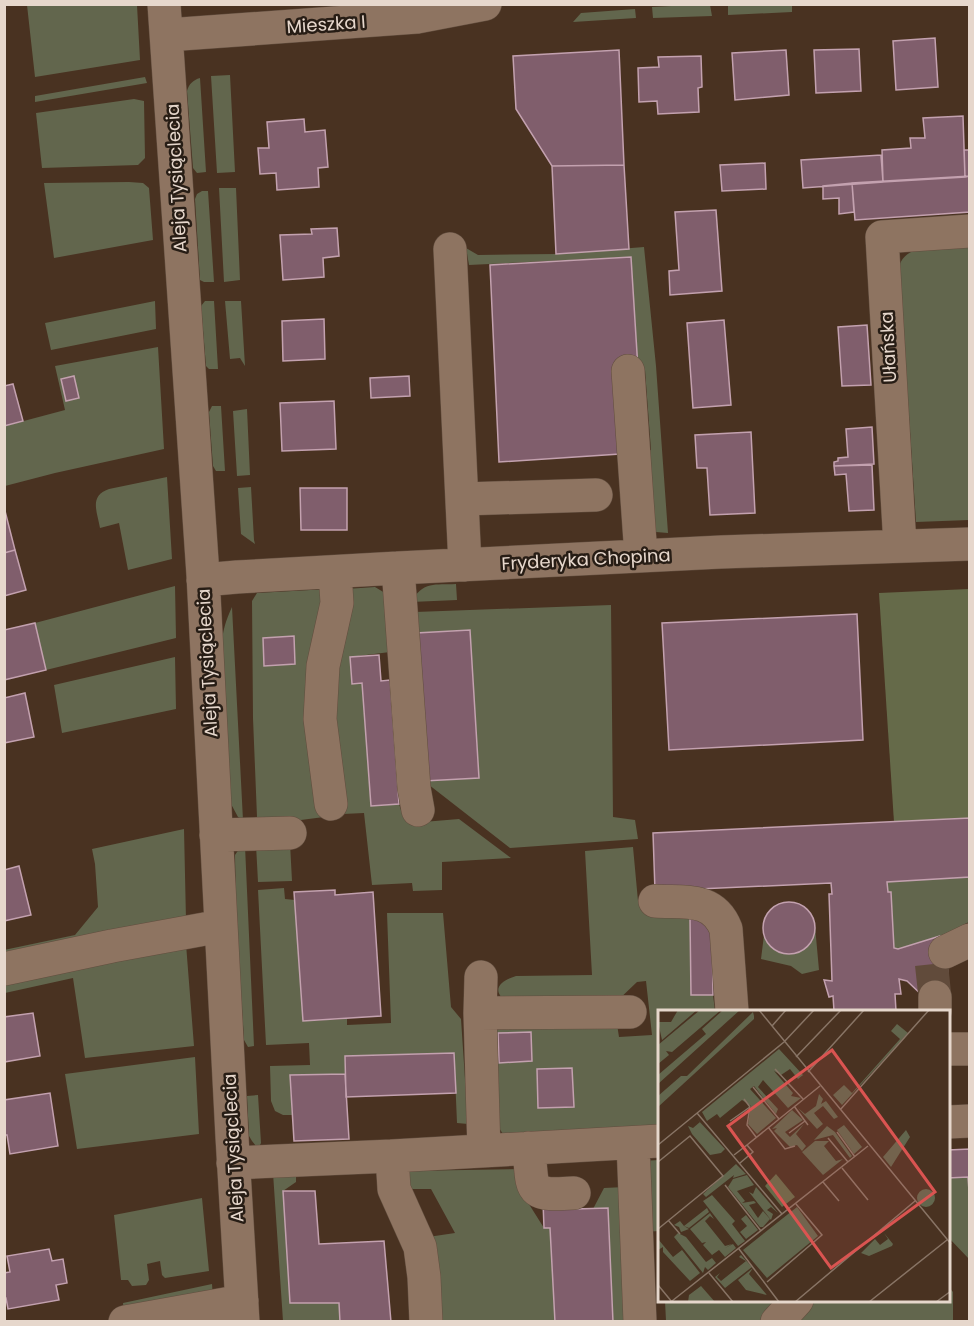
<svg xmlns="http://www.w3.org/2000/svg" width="974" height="1326" font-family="Poppins,sans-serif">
	<rect width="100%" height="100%" fill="#493221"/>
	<path fill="#62664d" d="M27,5H137L140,60L35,77Z
		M690,5H710L712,16L653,18L652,7Z
		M728,5H792V12L728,15Z
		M635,9L636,18L573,22L581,13Z
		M230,75L235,172L217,173L211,76Z
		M145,77L147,83L35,102V96Z
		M200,78L206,172L197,173L193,168L187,91C189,84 193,80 200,78Z
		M134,99L144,101L145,158L138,165L42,168L36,113Z
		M129,182L143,183L149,188L153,240L54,258L44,183Z
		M219,188H236L240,280L224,282Z
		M202,191H208L214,282H204L200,280L195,199L197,194Z
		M961,240H969V520L916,522L899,266C902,259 904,256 911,252Z
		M644,247L656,366L668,533L656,532L650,523L645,452L651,450L645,370L638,369L631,257L469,265L466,248L478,255L556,254Z
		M155,301L156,329L51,350L45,323Z
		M205,301H214L218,369H209L206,366L201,306Z
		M225,301H241L245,366L240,358L230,359Z
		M158,347L164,449L55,473L5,486V426L65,410L55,366Z
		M212,406H221L225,471H216L213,466L209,412Z
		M247,409L250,475L237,476L233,411Z
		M167,477L172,559L128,570L119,523L100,528C97,511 89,496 109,489Z
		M251,487L254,540L255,544L241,534L238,488Z
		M456,584L457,600L411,602C423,581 435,585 456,584Z
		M175,586L176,638L46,670L35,623Z
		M375,587L385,593L390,652L350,657L352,684L362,683L371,806L399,804L401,810L411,823L459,819L511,858L442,862V890L413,891L412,883L372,885L364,813L343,814L332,685L346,589Z
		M328,589L324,817L270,824L261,823L257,817L253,718L252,601L257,593Z
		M611,605L613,817L635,820L638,839L510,848L424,781L479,778L470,630L416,633L415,612Z
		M232,607L243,820L238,817L231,804L222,643C223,629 226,620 232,607Z
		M175,657L176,709L62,733L54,685Z
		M184,829L186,920L5,960L4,950L75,935L98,907L95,864L92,849Z
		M290,843L292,881L258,882L256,845Z
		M245,846L254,1046L248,1047L244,1040L236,916L235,855L239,849Z
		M633,847L638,901L649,909L705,913L692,995H713L715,1011H659V1127L503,1134L497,1125L491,1030L617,1024L619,1037L652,1035L646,981L637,982L615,1003L505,1001C490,988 503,980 516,976L592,975L585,851Z
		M969,877V922L940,936L898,949L894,948L891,892H888L887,882Z
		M284,888L285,899L295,900L304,1021L347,1019V1025L391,1023L387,913H443L451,1007L461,1019L468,1124L457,1123L454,1053L345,1056V1074L290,1075L292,1115H283L275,1111L271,1101L270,1066L310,1065L309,1043L266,1045L258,890Z
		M815,926L819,970L802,974L791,966L761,959L764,935C777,965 811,958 815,926Z
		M186,944L194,1046L85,1058L73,978L5,993L4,979Z
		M195,1057L199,1134L77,1149L65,1074Z
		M258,1095L261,1143L260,1145L256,1146L252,1141L249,1136L247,1096Z
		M659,1160V1231L644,1232L642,1161Z
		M524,1169L527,1201L544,1228H550L555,1321H437L428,1237L455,1233L431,1189H409L404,1171Z
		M273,1173H296V1182L283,1191L339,1303L340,1321H283Z
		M968,1177L970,1205L969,1259L948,1237L949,1178Z
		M625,1187L629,1321H613L608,1208L593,1209L604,1188Z
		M202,1198L209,1271L165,1278L162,1275L160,1261L147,1264L149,1280L146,1285L132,1286L128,1280H121L114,1215Z
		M212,1284L213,1298L124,1313L123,1303Z
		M949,1287L953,1292V1321L787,1322L808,1301L948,1300Z
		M665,1301H786L765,1322L666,1321Z"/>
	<path fill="#656a49" d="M969,589V818L894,822L879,593Z"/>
	<path fill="#805e6c" stroke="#c3a1af" stroke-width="1.5" d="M935,38L938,87L896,90L893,41Z
		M859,49L861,91L816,93L814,50Z
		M619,50L624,165L552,166L516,109L513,56Z
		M786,50L789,95L735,100L732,53Z
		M701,56L702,87L698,88L699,112L658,114L657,101L639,102L638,68L659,67L658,57Z
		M963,116L965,177L883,182L882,150L911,148L910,138H925L923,118Z
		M304,119L305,132L325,130L328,167L318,168L319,187L277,190L276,173L260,174L258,148H269L267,122Z
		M964,150H970V176L965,177Z
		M881,155L883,182L803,188L801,160Z
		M765,163L766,189L722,191L720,165Z
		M624,165L629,249L556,254L552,166Z
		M970,176V212L855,220L852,183Z
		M852,183L854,212L839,214V198L823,199V186Z
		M716,210L722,291L670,295L669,271L679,270L675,212Z
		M337,228L339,256L323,258L324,277L283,280L280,235L312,234L311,229Z
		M631,257L638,369L620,454L499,462L490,265Z
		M324,319L325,359L283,361L282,321Z
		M724,320L731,405L693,408L687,323Z
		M867,325L871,385L842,386L838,327Z
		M74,376L79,398L66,401L61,379Z
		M409,376L410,396L371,398L370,378Z
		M13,384L23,421L4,426V386Z
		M334,401L336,449L282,451L280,403Z
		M872,427L874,464L834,466V462L838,461V458L848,457L846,429Z
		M751,432L755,513L710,515L707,468H697L695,435Z
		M872,465L874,510L849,511L846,474L835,475L834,466Z
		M300,488H347V530H301Z
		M5,511L15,550L4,553V511Z
		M15,550L26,590L4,596V553Z
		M857,614L863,740L669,750L662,623Z
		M35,623L46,670L4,680V630Z
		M470,630L479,778L424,781L416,633Z
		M294,636L295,664L264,666L263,638Z
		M379,655L381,681L390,680L399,804L371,806L362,683L352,684L350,657Z
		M25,693L34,737L4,743V698Z
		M970,818V877L887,882L888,892H891L894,948L898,949L940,936L947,961L949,995L925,998L907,981L899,979L901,994H895L896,1011H834L833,996L829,997L824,980L832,981L829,894H832L831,883L655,891L653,833Z
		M19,866L31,915L4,921V870Z
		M335,890V895L373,892L381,1016L303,1021L294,892Z
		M763 928a26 26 0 1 1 52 0a26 26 0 1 1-52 0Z
		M690,919H712L713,995H691Z
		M33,1013L40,1056L4,1062V1017Z
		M531,1032L532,1061L499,1063L498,1033Z
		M454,1053L456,1093L346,1097L345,1056Z
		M572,1068L574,1107L538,1108L537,1069Z
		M345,1074L349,1139L294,1141L290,1075Z
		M50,1093L58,1146L10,1154L7,1135H4V1100Z
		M970,1149V1205L968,1177L948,1178V1150Z
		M283,1191H315L319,1244L384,1241L391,1322H340L339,1303H290Z
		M543,1202L575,1209L608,1208L613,1322H555L550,1228H544Z
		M49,1249L52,1261L63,1259L67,1283L56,1285L59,1300L8,1309L6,1298H4V1273L10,1272L7,1256Z"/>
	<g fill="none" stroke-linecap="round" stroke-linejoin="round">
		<path stroke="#614b3b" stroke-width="33" stroke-dasharray="33 16" stroke-linecap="butt" d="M935,997L931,960L945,952"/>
		<g stroke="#624e3f" stroke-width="34">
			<path id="minor" d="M164,4L203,575L232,1137L243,1322
				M167,35L417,17L485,4
				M450,249L465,565
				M628,371L641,556
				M463,499L596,495
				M900,546L882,237L970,231
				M398,568L414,788L418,810
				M203,580L237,577L398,568L721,552L970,544
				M331,804L320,719L323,666L337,603L335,572
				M216,835L290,833
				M655,901C684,903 713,896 726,929L732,1011
				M945,952L970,940
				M4,969L112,946L221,926
				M481,977L480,1013L484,1151
				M935,997V1011
				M480,1013L630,1012
				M948,1049H970
				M948,1122L970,1121
				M633,1143L640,1322
				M529,1148C533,1192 527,1196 574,1193
				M392,1156L394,1189L420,1247L424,1277L426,1322
				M233,1163L392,1156L659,1141
				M125,1322L242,1301
				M777,1322L797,1300"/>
		</g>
		<use href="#minor" stroke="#8e7461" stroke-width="33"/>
	</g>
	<g text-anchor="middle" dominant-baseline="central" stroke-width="5" stroke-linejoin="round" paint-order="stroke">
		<g font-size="18" fill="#e6d7cc" stroke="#271d15">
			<text transform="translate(326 24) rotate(-4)">Mieszka I</text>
			<text transform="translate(176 178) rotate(-93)">Aleja Tysiąclecia</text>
			<text transform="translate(888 347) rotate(-93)">Ułańska</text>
			<text transform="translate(586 559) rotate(-3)">Fryderyka Chopina</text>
			<text transform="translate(207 663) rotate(-93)">Aleja Tysiąclecia</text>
			<text transform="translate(233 1148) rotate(-93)">Aleja Tysiąclecia</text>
		</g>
	</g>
	<g transform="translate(658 1010)">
		<rect width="292" height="292" fill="#493221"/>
		<path d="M20,0H39L4,30L0,12H13ZM42,0H63L14,42L8,41L11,45L0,54V35ZM65,0H82L0,74V65L48,24L44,19ZM95,2L96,6V9L0,97V86L23,66H29ZM239,14L250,23L184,95L175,85L186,75L194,83L242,29L233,21ZM121,39L157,78L145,65L140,69L132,59L123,65L116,61L135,83L133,86L143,88L130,98L105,70L100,77L120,99L118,104L96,76L92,79L118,108L99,124L90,114L93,96L84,90L62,108L59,104L49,111L44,102ZM161,84L165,89L163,94L168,91L180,107L176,109L165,96L156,103L165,114L159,119L140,98L147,104L158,96ZM134,100L145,110L127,122L132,127L146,114L138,124L148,136L144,141L139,135L132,137L116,121L119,118L114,119ZM39,109L67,139L63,143L52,145L34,124L30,116L35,118L42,112ZM186,115L204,137L196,144L179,120ZM169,116L177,122L194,146L192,148L175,125L156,130ZM248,120L252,127L233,157L225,147ZM157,131H171L166,136L178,151L185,149L165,165L144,142ZM78,154L88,164L75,168L76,165L48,187L45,184ZM89,165L96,175L79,181L87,191L84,193L96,191L98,193L91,195L100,208L105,201L112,209L105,217H102L70,177L75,169ZM98,177L120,203L113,197L109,200L115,204L113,210L91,182L95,184ZM259 188a9 9 0 1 1 18 0a9 9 0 1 1-18 0ZM54,185L77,211L74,214L87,231L80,236L45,191ZM139,197L160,226L109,268L85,240ZM49,198L51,202L31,218L26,216L31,219L23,222L21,217L16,215L22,211L26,216ZM52,203L56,209L52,206L47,211L67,236L74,234L67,238L75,234L78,238L67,247L61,240L54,245L45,235L48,232L44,233L32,219ZM88,205L100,220L88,229L82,222L89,216L83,209ZM20,223L28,227L48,252L54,248L58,253L50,260L47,257L45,263L16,227ZM226,223L235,234L234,236L211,246L203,243L217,229L222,235L230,229ZM0,229L15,247L24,240L42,263L32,271L5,242V237L0,240ZM83,245L94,257L67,278L57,267L62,263L59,267L63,271L88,251L81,247ZM95,258L91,264L109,285L88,280L80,270ZM43,276L57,292H30L31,285Z" fill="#62664d"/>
		<path d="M118,164L137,187L124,197L107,176Z" fill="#656a49"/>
		<path fill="none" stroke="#887465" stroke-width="1.5" d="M101,0L293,234M114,16L128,0M138,47L183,0M117,59L145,89M150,62L206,0M95,77L121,109M86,89L92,97L89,115L98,127M136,96L150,115M182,100L271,0M39,103L124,204M72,111L92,97M110,117L127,139L137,136M179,122L197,147M131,123L147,111M170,128L190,152M0,135L126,32L156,0M89,135L162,76M76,145L89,135L95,142L82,153M0,152L32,126L65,166L0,219M184,158L210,190M165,172L181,191M67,175L103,221M10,210L22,224M81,239L121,292M51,263L75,292M109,272L164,225L138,194M0,275L14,292M14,291L210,136M137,292L257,191M211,292L289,230M278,292L293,281"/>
		<path fill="#da5451" fill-opacity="0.15" stroke="#da5451" stroke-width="3" d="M174,40L277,182L173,258L70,116Z"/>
		<rect width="292" height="292" fill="none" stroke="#e6d7cc" stroke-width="3"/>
	</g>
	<rect width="974" height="1326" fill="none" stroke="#e6d7cc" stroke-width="12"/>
</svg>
